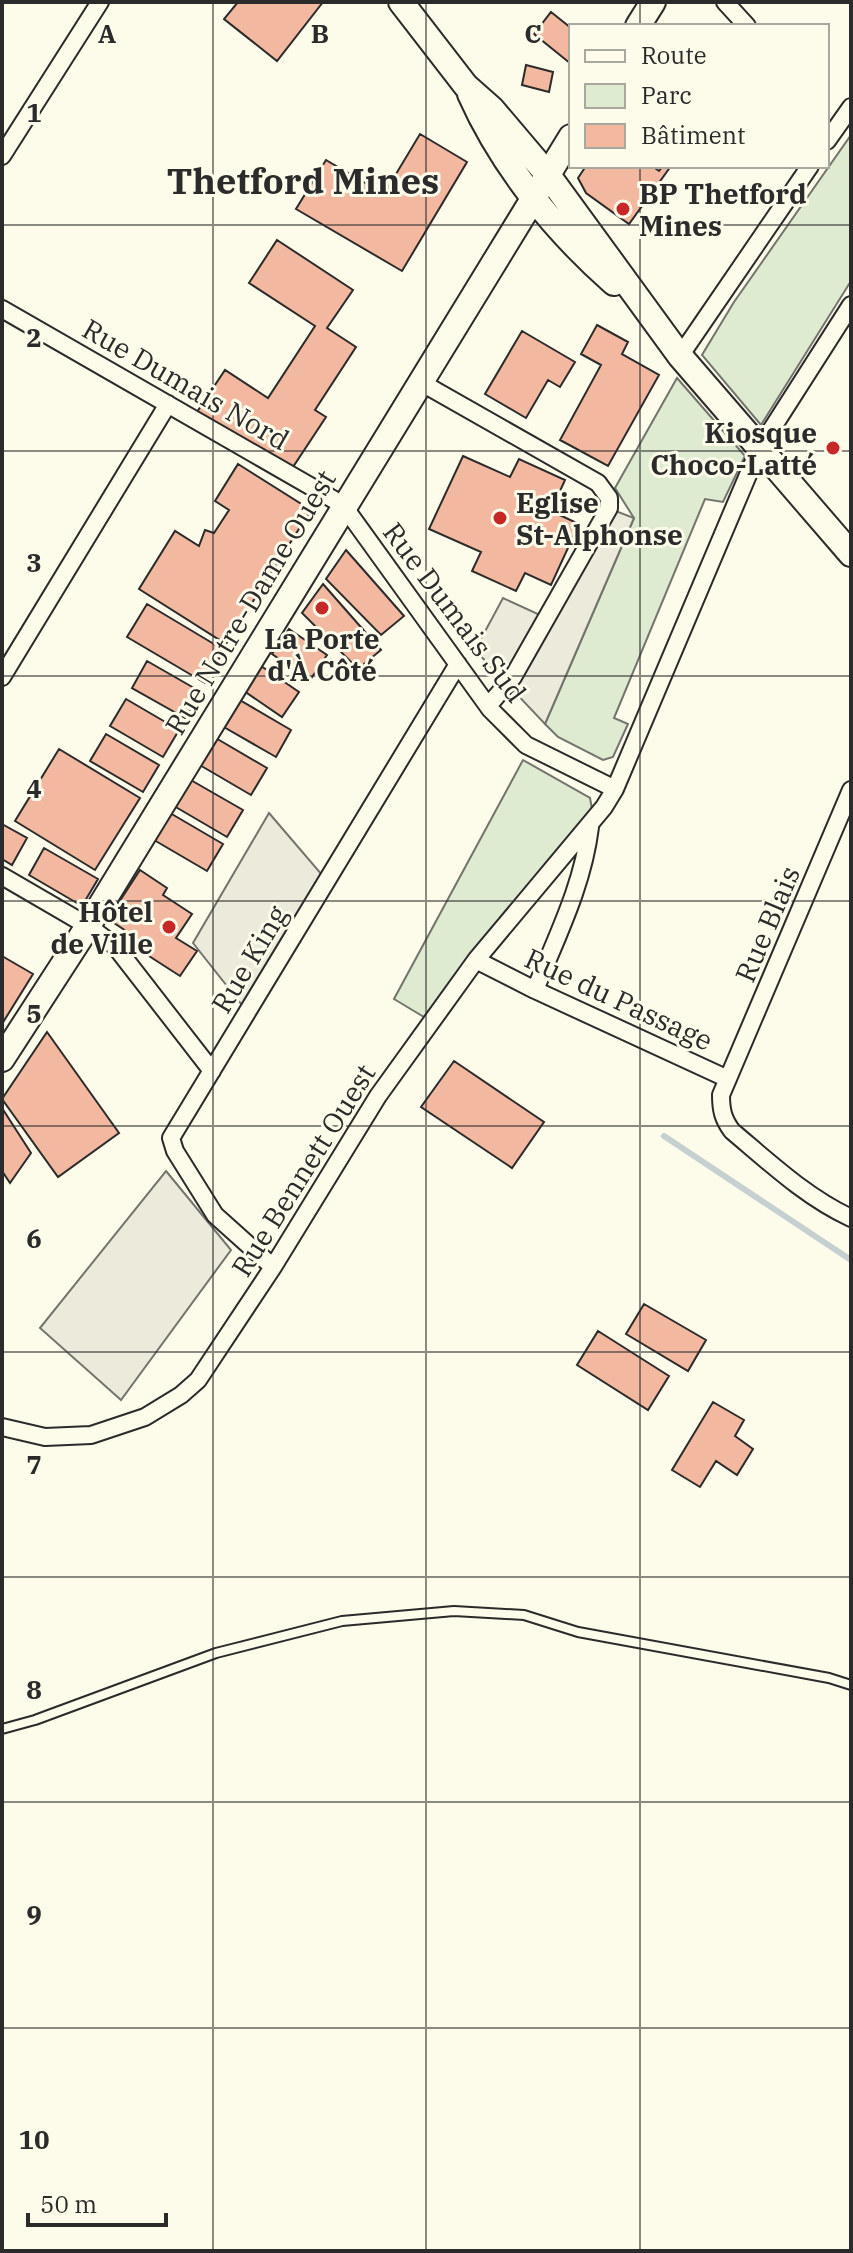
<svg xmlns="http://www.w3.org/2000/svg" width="853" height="2253" font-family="'IBM Plex Serif',serif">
	<rect width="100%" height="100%" fill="#fdfbea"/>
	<path fill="#deebd1" stroke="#74746e" stroke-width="2" d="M851,135V281L761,425L702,355L734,302Z
		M677,378L745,456L723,502L705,499L614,718L628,724L613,757L603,760L558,737L545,724L634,518L615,488Z
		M523,760L590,798L592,809L424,1017L394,999Z"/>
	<path fill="#eceadb" stroke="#74746e" stroke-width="2" d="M605,507L634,518L545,724L475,650L503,598L542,616Z
		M269,813L323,876L242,1005L193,943Z
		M166,1171L231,1250L121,1400L40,1328Z"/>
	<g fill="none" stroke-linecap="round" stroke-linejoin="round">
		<path stroke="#c7d0d0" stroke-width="6" d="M664,1136L851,1260"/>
	</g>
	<path fill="#f2b8a0" stroke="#2b2b2b" stroke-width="2" d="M238,2H323L277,61L224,19Z
		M551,12L571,28V64L534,34Z
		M526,65L553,72L549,92L522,85Z
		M420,134L467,162L402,271L296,209L326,160L384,194Z
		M586,166H652L659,171L663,166H671L629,224L586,193L578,178Z
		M277,240L353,290L327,328L356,347L315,410L326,417L289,473L197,412L225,370L268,398L315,326L249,283Z
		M597,325L628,342L622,354L659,375L608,466L560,440L601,365L581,354Z
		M522,331L575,362L560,387L548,380L526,418L485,394Z
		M463,456L510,477L519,459L565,480L551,511L579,524L551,585L525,573L516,591L472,571L481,552L429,529Z
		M238,464L311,510L226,644L139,589L175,531L199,546L205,530L214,533L229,510L215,501Z
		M346,550L404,616L381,635L326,579Z
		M323,584L381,650L358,669L302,613Z
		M147,604L224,650L205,683L127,637Z
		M289,629L327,655L310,680L272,654Z
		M147,661L201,692L185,718L132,688Z
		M261,666L299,692L282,717L244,691Z
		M126,699L179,730L163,757L110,726Z
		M238,699L291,730L276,757L222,726Z
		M106,734L159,765L143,792L90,761Z
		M214,737L267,768L251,795L198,764Z
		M59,749L140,798L95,870L15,821Z
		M189,779L243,810L227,837L174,806Z
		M170,813L223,844L207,871L154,840Z
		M2,824L27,838L12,865L2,859Z
		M44,848L98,879L82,906L29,875Z
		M140,870L167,888L163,895L192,914L176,938L197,951L180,976L121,938L126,931L108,919Z
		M2,956L33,974L2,1024Z
		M47,1032L119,1133L58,1177L2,1099Z
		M454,1061L544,1122L512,1168L421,1107Z
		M2,1108L31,1153L10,1183L2,1171Z
		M644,1304L706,1340L688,1371L626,1334Z
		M598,1331L669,1376L648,1410L577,1365Z
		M713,1402L744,1420L735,1436L753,1449L737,1475L716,1461L700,1487L672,1470Z"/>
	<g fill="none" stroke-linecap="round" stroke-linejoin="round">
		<g stroke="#2b2b2b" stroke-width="12">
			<path id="lane" d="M2,1729L35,1720L216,1653L342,1621L454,1611L524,1615L578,1632L829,1678L851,1685"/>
		</g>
		<g stroke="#2b2b2b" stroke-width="20">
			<path id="street" d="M725,2L747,26
				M827,141L851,107
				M2,156L100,2
				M2,309L343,505L490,709L526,745L615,789
				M680,356L810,166
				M422,383L598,483L609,498V508L513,677L488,706
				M2,677L168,404
				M851,790L721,1095C721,1110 723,1119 732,1131C770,1163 806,1197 851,1218
				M2,876L88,926L115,946L212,1071
				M476,960L535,990L728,1079
				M535,990C557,936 583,885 590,827
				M273,1267L215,1215L175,1151L171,1138L458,664
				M2,1427L45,1437L91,1435L145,1417L181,1395L198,1380L273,1267L378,1096L476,960L604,807L615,789L759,449L851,305"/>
		</g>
		<g stroke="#2b2b2b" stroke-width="28">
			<path id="secondary" d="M401,2L466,86L492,109L548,175L680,356L851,554
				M638,26L653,2
				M470,94C502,166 555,231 614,283
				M2,1059L88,926L571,137"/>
		</g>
		<use href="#lane" stroke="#fdfbea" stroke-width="8"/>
		<use href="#street" stroke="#fdfbea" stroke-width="16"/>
		<use href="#secondary" stroke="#fdfbea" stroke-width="24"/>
	</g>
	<path fill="none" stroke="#2b2b2b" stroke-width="2" stroke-opacity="0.55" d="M213,2V2251M426,2V2251M640,2V26M640,166V2251M2,225H851M2,451H851M2,676H851M2,901H851M2,1126H851M2,1352H851M2,1577H851M2,1802H851M2,2028H851"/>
	<g fill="#c62828" stroke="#fdfbea" stroke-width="3">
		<circle cx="623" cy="209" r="8"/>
		<circle cx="833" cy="448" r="8"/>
		<circle cx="500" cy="518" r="8"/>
		<circle cx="322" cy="608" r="8"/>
		<circle cx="169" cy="927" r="8"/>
	</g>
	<g text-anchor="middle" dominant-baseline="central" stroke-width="6" stroke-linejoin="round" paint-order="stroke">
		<g font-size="28" font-weight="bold" fill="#2b2b2b" stroke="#fdfbea" text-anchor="start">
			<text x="639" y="193">BP Thetford<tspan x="639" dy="32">Mines</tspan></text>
			<text x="817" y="432" text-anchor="end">Kiosque<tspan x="817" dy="32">Choco-Latté</tspan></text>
			<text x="516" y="502">Eglise<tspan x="516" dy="32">St-Alphonse</tspan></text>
			<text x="322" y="638" text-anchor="middle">La Porte<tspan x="322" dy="32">d'À Côté</tspan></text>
			<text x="153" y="911" text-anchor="end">Hôtel<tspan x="153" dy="32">de Ville</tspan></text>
		</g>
		<g font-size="28" fill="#2b2b2b" stroke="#fdfbea">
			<text transform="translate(186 384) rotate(30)">Rue Dumais Nord</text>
			<text transform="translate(250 602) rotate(-59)">Rue Notre-Dame Ouest</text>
			<text transform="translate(455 612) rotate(53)">Rue Dumais Sud</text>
			<text transform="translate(767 924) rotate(-67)">Rue Blais</text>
			<text transform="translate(249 959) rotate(-59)">Rue King</text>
			<text transform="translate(619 999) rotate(25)">Rue du Passage</text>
			<text transform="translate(303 1170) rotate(-58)">Rue Bennett Ouest</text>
		</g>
		<g font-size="36" font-weight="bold" fill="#2b2b2b" stroke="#fdfbea">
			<text x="303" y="180">Thetford Mines</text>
		</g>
	</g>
	<g font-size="26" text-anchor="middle" font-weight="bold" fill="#2b2b2b" stroke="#fdfbea" stroke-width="6" stroke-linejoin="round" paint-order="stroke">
		<text x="107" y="43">A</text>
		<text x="320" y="43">B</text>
		<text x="533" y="43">C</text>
		<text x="34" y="122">1</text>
		<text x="34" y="347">2</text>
		<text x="34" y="572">3</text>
		<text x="34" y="798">4</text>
		<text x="34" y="1023">5</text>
		<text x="34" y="1248">6</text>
		<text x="34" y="1474">7</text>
		<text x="34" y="1699">8</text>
		<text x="34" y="1924">9</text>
		<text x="34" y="2149">10</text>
	</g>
	<rect width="853" height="2253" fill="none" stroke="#2b2b2b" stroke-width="8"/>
	<rect x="569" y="24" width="260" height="144" fill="#fdfbea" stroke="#a9a89e" stroke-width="2"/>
	<rect x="585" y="50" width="40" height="12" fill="#fdfbea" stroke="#a9a89e" stroke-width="2"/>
	<text x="641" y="64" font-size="24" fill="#2b2b2b">Route</text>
	<rect x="585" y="84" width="40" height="24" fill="#deebd1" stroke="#a9a89e" stroke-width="2"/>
	<text x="641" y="104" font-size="24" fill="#2b2b2b">Parc</text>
	<rect x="585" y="124" width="40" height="24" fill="#f2b8a0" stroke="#a9a89e" stroke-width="2"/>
	<text x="641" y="144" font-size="24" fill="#2b2b2b">Bâtiment</text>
	<path d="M28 2213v12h138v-12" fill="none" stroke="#2b2b2b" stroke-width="4"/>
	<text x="40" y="2213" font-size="24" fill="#2b2b2b" stroke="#fdfbea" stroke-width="6" paint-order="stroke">50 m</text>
</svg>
